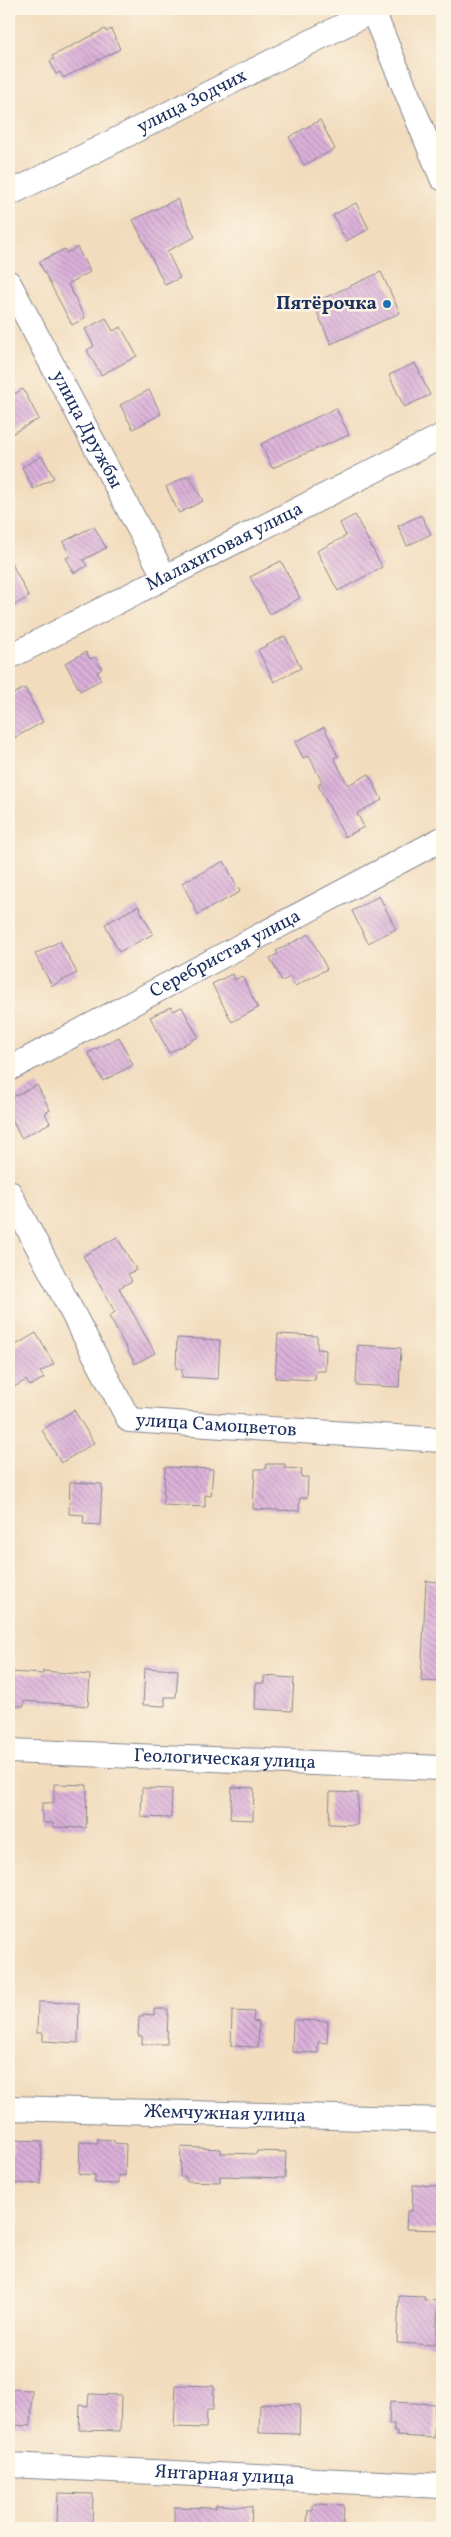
<svg xmlns="http://www.w3.org/2000/svg" width="451" height="2537" font-family="Vollkorn,serif">
	<defs>
		<pattern id="building-back-hatch" width="6" height="6" patternUnits="userSpaceOnUse" patternTransform="scale(1.25)"><rect width="6" height="6" fill="#dcb1da"/><path d="M-1 5l2 2M0 0l6 6M5-1l2 2" fill="none" stroke="#b290b4"/></pattern>
	</defs>
	<rect width="100%" height="100%" fill="#fcf5e5"/>
	<filter id="ink" filterUnits="userSpaceOnUse"><feTurbulence type="fractalNoise" baseFrequency=".02" numOctaves="2"/><feDisplacementMap in="SourceGraphic" scale="10" xChannelSelector="R" yChannelSelector="G"/><feConvolveMatrix kernelMatrix="1 2 1 2 8 2 1 2 1" color-interpolation-filters="sRGB"/></filter>
	<filter id="wash" filterUnits="userSpaceOnUse"><feTurbulence type="fractalNoise" baseFrequency=".0096" numOctaves="4" result="noise"/><feDisplacementMap in="SourceGraphic" scale="20" xChannelSelector="R" yChannelSelector="G"/><feGaussianBlur stdDeviation="1.12" result="paint"/><feColorMatrix in="noise" values="0 0 0 0 0 0 0 0 0 0 0 0 0 0 0 0 0 1.4 0 .05"/><feComposite in="paint" operator="in"/></filter>
	<g filter="url(#wash)">
		<rect width="100%" height="100%" fill="#f2dcbd"/>
		<g id="blocks">
			<path fill="url(#building-back-hatch)" d="M105,29L106,32L111,29L120,49L63,78L60,72L56,74L50,61L54,59L52,56Z
				M320,120L335,149L304,165L289,137Z
				M177,199L195,237L167,251L180,278L165,285L133,220Z
				M356,203L369,229L346,241L333,215Z
				M77,247L90,272L68,284L85,318L72,325L39,262L65,249L67,253Z
				M381,272L400,313L331,344L313,303Z
				M106,318L113,331L121,327L137,356L101,375L87,350L94,346L85,329Z
				M415,363L430,395L404,407L389,375Z
				M23,389L39,419L9,435V397Z
				M149,390L161,414L133,429L120,405Z
				M336,408L349,435L272,468L261,444Z
				M42,456L54,478L33,489L22,467Z
				M189,475L203,501L179,513L166,487Z
				M355,515L382,567L338,591L317,551L346,536L340,523Z
				M421,515L431,534L407,546L398,526Z
				M94,526L106,548L83,560L87,566L74,573L66,558L70,556L63,542Z
				M9,558L29,597L9,608Z
				M281,561L300,598L270,614L250,577Z
				M285,636L301,668L274,682L258,650Z
				M86,652L90,659L95,657L102,669L97,672L101,680L80,691L65,663Z
				M25,688L43,722L9,741V696Z
				M324,727L338,756L334,758L348,785L369,774L382,800L357,813L364,827L345,837L318,785L322,782L309,756L303,758L295,742Z
				M224,861L240,892L198,914L182,883Z
				M379,896L396,929L368,943L352,911Z
				M138,906L153,934L119,952L105,924Z
				M309,934L327,969L295,986L290,977L282,981L270,958L278,954L276,951Z
				M60,941L77,973L52,986L35,954Z
				M232,974L235,980L242,976L258,1008L232,1022L212,984Z
				M171,1007L173,1011L182,1007L198,1037L169,1053L150,1017Z
				M119,1037L133,1065L103,1081L88,1053Z
				M37,1085L50,1110L45,1113L50,1123L21,1138L9,1114V1099Z
				M117,1237L136,1270L128,1274L132,1281L119,1288L155,1353L135,1364L109,1316L115,1312L83,1256Z
				M36,1333L54,1364L40,1372L44,1378L30,1386L26,1380L9,1390V1349Z
				M278,1334L317,1336V1349L326,1350L325,1371H316L315,1380L275,1378Z
				M177,1338L220,1340L218,1379L182,1377V1369H176Z
				M358,1345L401,1348L399,1387L356,1385Z
				M74,1410L94,1443L61,1463L42,1430Z
				M266,1464H285L284,1468L302,1469L301,1477H308L307,1498H300L299,1511L253,1509L255,1469H266Z
				M165,1467L213,1469L211,1496L205,1495V1507L163,1505Z
				M70,1482L102,1484L100,1525L83,1524L84,1515L69,1514Z
				M426,1581L442,1582V1682L421,1681Z
				M145,1668L178,1670L176,1697H165V1706L143,1705Z
				M43,1671L90,1675L88,1706L24,1701V1706H9V1672L43,1674Z
				M264,1676L294,1678L292,1711L255,1709L256,1683H264Z
				M54,1784L87,1785L86,1828L53,1827V1823H42V1803H54Z
				M232,1787L254,1788L253,1820L230,1819Z
				M142,1788L172,1789L171,1818L141,1817Z
				M330,1792L358,1793L357,1825L329,1824Z
				M38,2002L79,2003L78,2043L43,2041V2033H37Z
				M154,2009H168L167,2044H142V2036H138L139,2017H143V2014L154,2015Z
				M232,2011L254,2012L253,2021L259,2022L258,2047L231,2046Z
				M293,2020L328,2021L327,2043L318,2042V2053L292,2052Z
				M97,2139L114,2140V2143L126,2144L125,2176L118,2175V2184L95,2183V2175L79,2174L80,2142L98,2143Z
				M14,2140L42,2141L41,2184L12,2183L13,2171H9V2151L13,2152Z
				M181,2147L221,2149V2153L256,2154L257,2151L286,2152L285,2178L220,2176V2182L186,2181V2177H180Z
				M413,2185L442,2186V2230L406,2229L407,2211H412Z
				M399,2296L425,2297L424,2300L438,2301L436,2345L397,2343Z
				M176,2385L214,2386L213,2410H207L206,2428L174,2427Z
				M9,2389L32,2390L31,2426L9,2425Z
				M89,2394L121,2395L120,2431L79,2430L80,2405L88,2406Z
				M390,2402L435,2404L434,2438L397,2436V2432H394V2424H389Z
				M269,2403L300,2404L299,2434L259,2433L260,2405Z
				M58,2493L93,2494L92,2524L57,2523Z
				M313,2504L344,2505L343,2528L307,2526L308,2510H313Z
				M216,2505L252,2507L251,2526L200,2525V2528H174V2507L216,2508Z"/>
		</g>
	</g>
	<g filter="url(#ink)">
		<use href="#blocks" fill-opacity="0" stroke="#86868e" stroke-width="1"/>
		<g fill="none" stroke-linecap="round" stroke-linejoin="round">
			<g stroke="#86868e" stroke-width="26">
				<g id="minor">
					<path d="M372,9L442,178"/>
					<path id="s1" d="M9,194L376,9"/>
					<path id="s2" d="M9,283L164,576"/>
					<path id="s3" d="M9,657L442,436"/>
					<path id="s4" d="M9,1069L442,839"/>
					<path id="s5" d="M9,1192L129,1420L442,1440"/>
					<path id="s6" d="M9,1751L442,1768"/>
					<path id="s7" d="M9,2108L442,2120"/>
					<path id="s8" d="M9,2465L442,2486"/>
				</g>
			</g>
			<use href="#minor" stroke="#fff" stroke-width="24"/>
		</g>
	</g>
	<circle fill="#1f6fb2" stroke="#fcf5e5" stroke-width="2" cx="387" cy="304" r="5"/>
	<g text-anchor="middle" dominant-baseline="central" stroke-width="5" stroke-linejoin="round" paint-order="stroke">
		<g font-size="19" fill="#1b2f5e" stroke="#fcf5e5">
			<text stroke="none"><textPath href="#s1" startOffset="205">улица Зодчих</textPath></text>
			<text stroke="none"><textPath href="#s2" startOffset="166">улица Дружбы</textPath></text>
			<text stroke="none"><textPath href="#s3" startOffset="242">Малахитовая улица</textPath></text>
			<text stroke="none"><textPath href="#s4" startOffset="245">Серебристая улица</textPath></text>
			<text stroke="none"><textPath href="#s5" startOffset="345">улица Самоцветов</textPath></text>
			<text stroke="none"><textPath href="#s6" startOffset="216">Геологическая улица</textPath></text>
			<text stroke="none"><textPath href="#s7" startOffset="216">Жемчужная улица</textPath></text>
			<text stroke="none"><textPath href="#s8" startOffset="216">Янтарная улица</textPath></text>
		</g>
		<g font-size="19" font-weight="bold" fill="#1b2f5e" stroke="#fcf5e5" text-anchor="end">
			<text x="377" y="304">Пятёрочка</text>
		</g>
	</g>
	<rect width="451" height="2537" fill="none" stroke="#fcf5e5" stroke-width="30"/>
</svg>
